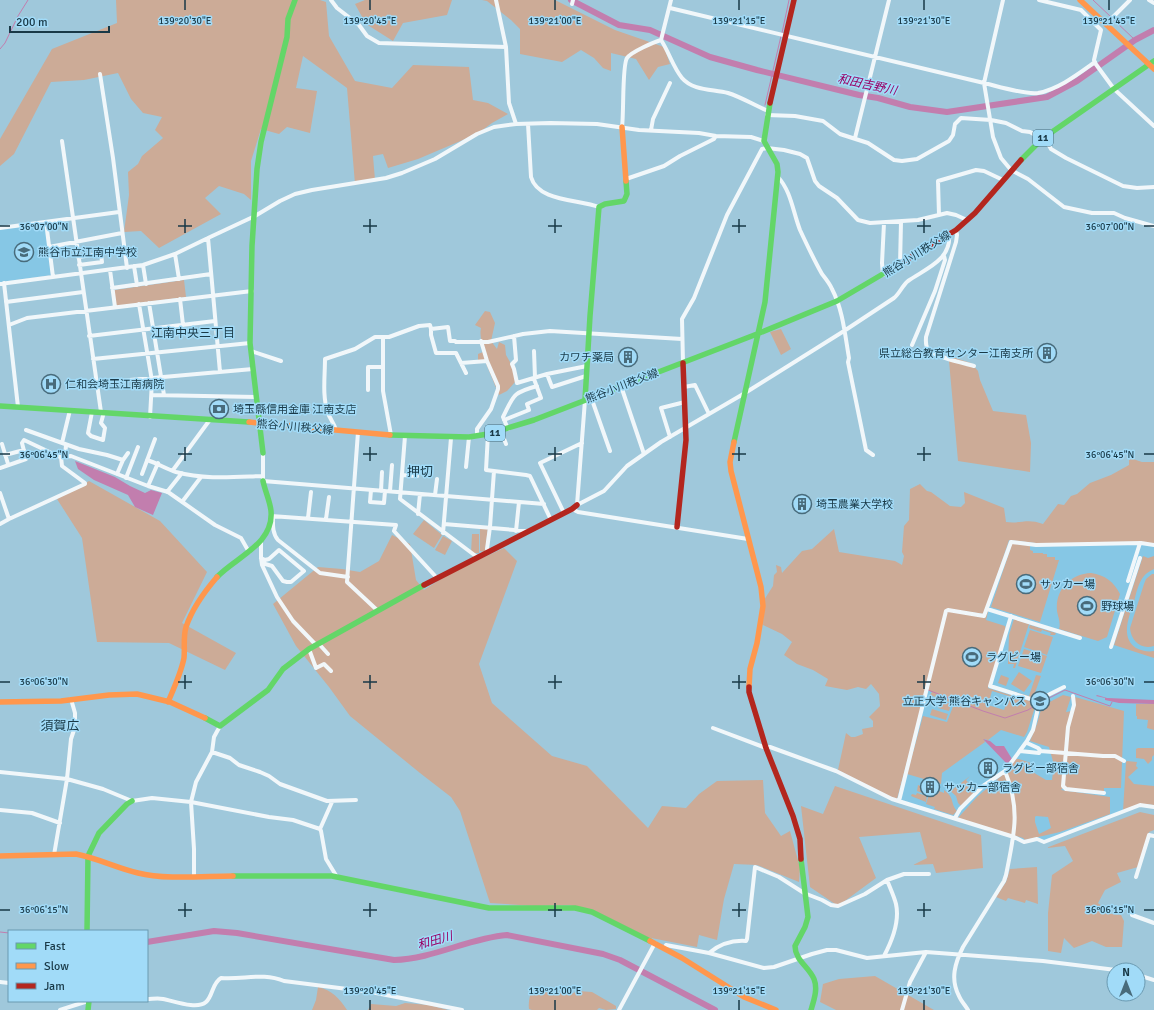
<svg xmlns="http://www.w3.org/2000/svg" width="1154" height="1010" font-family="Signika,'Noto Sans JP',sans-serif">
	<rect width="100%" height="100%" fill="#9fc8db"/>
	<path fill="#86c7e5" d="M45,223L51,275L0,282V229Z
		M1010,543L1141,544L1154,546V808L1140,806L1044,841L1028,842L898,800L928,690L985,616Z"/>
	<path fill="#ccab97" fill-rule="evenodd" d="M116,0H320L326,2L329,36L355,81L392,88L413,65L469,67L473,100L488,103L508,114L492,123L477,134L418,159L388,168L383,154L373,156L375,180L355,184L347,88L303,56L296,88L317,91L310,133L287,127L279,134L261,129L251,161V200L244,194L219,186L205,198L221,214L159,248L141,231L124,232L129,195L128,172L138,164L142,156L163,138L155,130L162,117L143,113L131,99L118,73L84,80L51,82L14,154L0,166V139L52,49L117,23Z
		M365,0H452L447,15L403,23L393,41L366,24L355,4Z
		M482,0H555L615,30L664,47L670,64L658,67L649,80L636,59L611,53V71L603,68L594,58L581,50L562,62L520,54V29L511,20L487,1Z
		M184,280L186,297L117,306L116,304L114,291L115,290Z
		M485,311L490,312L495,323L491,341L497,349L499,342L505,345L506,355L514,369L515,382L507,391L499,395L485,361H478V354L483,352C483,343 479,337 481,328L475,325Z
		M781,329L791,349L781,355L770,332Z
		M952,357L971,363L978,371L980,380L993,411L1026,415L1031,443L1030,472L958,461L949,361Z
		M1133,459L1142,462H1154V544L1036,543L1009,540L984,614L948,609L897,799L892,798L838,770L846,733L851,737H855L863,734L862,729L873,727V721L869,717L880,706L879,694L871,684L866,689L858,687L847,690L825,686L828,679L813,670L797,664L784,655L792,642L782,634L763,625L764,600L773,586L774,575L777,572L776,565L781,567L782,573L802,551L812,549L834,529L839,552L895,561L902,565L904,556L902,552L904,526L909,520L910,489L920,484L927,491L931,492L950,506L961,507L965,503L964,492L1004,508L1006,522C1021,524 1027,518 1043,524L1058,504L1064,505L1071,496L1077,494L1090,483L1111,475L1129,465V460Z
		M89,481L160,521L207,572L182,623L236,653L225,670L169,643L97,642L82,538L57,499Z
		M424,520L442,535L434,548L413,534Z
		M488,528L485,552L480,551V529Z
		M472,534H479V553H471Z
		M392,535L410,544L416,580L424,590L450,573L504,548L517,561L479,664L492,703L552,756L587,766L648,828L662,806L686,808L699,794L717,781L763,780L765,813L781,836L790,831L800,868L799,882L757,865L734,864L724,899L717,940L699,935L697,947L636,935L596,912L569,905L535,906L490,903L460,811L451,797L420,773L350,716L329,687L296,646L273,604L318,567L342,569L360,572L379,561Z
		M443,536L452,541L445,555L435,550Z
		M1012,544H1030V550L1033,551V553H1043V554H1047V557H1055V560H1059L1040,622L991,607Z
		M1143,556L1148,558L1154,556V569C1150,571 1146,573 1144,576C1138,583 1136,594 1134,602C1129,617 1120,637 1136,648C1142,651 1148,652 1154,651V658L1114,645Z
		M1091,573C1105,575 1114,582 1120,594L1107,637L1098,641L1059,629C1061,623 1058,617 1057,611C1055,590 1070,574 1091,573Z
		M1152,574H1154V646C1141,650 1131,641 1130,628L1144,584L1146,579Z
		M947,611L985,616L987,611L988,612L986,620L1005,626L1006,629L988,688L1036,703V704L1027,732L1024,737L1001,730L988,740L984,739L985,742L942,773L941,784L907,774L923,716L947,722L954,704L930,695L932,692L928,690ZM992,691L1009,696L1004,710L988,705Z
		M1014,619L1029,624L1015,668H1013L1014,664H1008L1009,635Z
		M1030,625L1056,633L1055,635H1050L1051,633L1042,630L1041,632L1029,628Z
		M1030,630L1053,637L1047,655L1024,647Z
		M1024,649L1047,656L1041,673L1018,666Z
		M1019,672L1032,681L1024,692L1011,684Z
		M1001,675L1009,678L1006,686L998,683Z
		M1036,675L1041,676L1033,698L995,686L1029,696Z
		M1063,695L1071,697L1066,712L1072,711L1075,697L1124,711L1121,788H1104V792L1069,789L1065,786L1061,790L1110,797V814L1060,832L1025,840L1023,838L957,819L977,797L1007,771L1016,759H1019L1031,763V771L1046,780H1052L1054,765L1049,747L1030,741L1037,724L1042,706ZM1036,816L1048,817L1051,828L1039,834L1035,822V817Z
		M940,700L951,704L949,711L938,708Z
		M1136,704H1154V730L1147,728L1148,720L1137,719V716H1136Z
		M932,709L948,714L946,720L930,715Z
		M1138,748H1154V755L1152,757V760L1148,764L1144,759L1136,758V749Z
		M1127,761L1137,762L1136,766L1138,768L1128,777L1134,784L1154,786V805L1142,804L1123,811L1126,762Z
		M970,776L966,780L976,791L961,806L958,803L956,796L946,787V781L952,790Z
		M918,785L929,789L928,795L917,791Z
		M835,786L981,835L983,868L936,873L933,864L913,865L927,858L920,832L859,837L876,878L838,906L810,887L801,806L823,814Z
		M944,790C955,798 950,803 957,811L953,815L934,809L935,807L926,804L930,791L938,794L939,791L944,793Z
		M917,793L927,796L926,802L911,796L912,794L916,795Z
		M1140,812L1154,815V830L1149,832L1138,867L1117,873L1121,882L1105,890L1098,903L1111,914L1121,915L1124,921L1122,947H1106L1092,941L1074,948L1064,938L1061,953L1048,951V913L1052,875L1073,861L1065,846L1046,848Z
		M1037,867L1038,904L1026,900L1025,903L1008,898L1006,901L996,897L1006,882L1010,869Z
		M875,976L934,1010H836L820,1002L823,984L839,979Z
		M318,987C332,990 340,999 347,1010H312L316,1000Z
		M537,987L563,994H571L578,991L592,992L616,1006V1009L606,1010L599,1008L597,1010H532L529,1009C528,1002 530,994 533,988Z
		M405,1003L429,1005L448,1010H368L371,1004L396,1006Z"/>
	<path fill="#c27eae" d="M75,461L115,477L130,486L145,493L151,490L162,493L153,515L135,507L128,495L94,480L78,469Z
		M1097,695L1107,698L1154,700V704L1119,703L1105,700V698L1096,696Z
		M983,739L990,741L996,746H1004L1012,759L1007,764Z"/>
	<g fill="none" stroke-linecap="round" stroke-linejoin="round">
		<path stroke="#c27eae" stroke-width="1" d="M1093,0L1111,17
			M1114,20L1135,40
			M782,33L789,0
			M0,49L5,43L18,16L28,0
			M765,105L781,36
			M928,690L983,711L1005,718L1028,710L1037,704
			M1043,701L1065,690L1110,706L1112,702
			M0,932L9,933"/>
		<path stroke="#c27eae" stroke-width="6" d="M571,0L619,25L650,30L710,57L757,70L859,95L878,98L910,107L947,112L1047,97L1077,81L1135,40L1154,30
			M147,942L214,931L237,933L394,960C433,959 469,938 507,935L603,954L620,960L715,1010"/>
		<path stroke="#f1f7fa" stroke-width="4" d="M331,0L337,8L359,25L367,36L379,43L506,47
			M496,0L506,47L509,103L516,124
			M1003,0L984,83L993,137L1001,158L1011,170L1028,179L1064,207L1092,213H1114L1125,218L1154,226
			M1039,0L1081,10L1101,30L1094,60L1095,63L1114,89L1154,126
			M1149,0L1154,3
			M572,4L573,0
			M670,8L984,83C997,86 1025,95 1038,93C1059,89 1078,74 1095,62
			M1110,20L1130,0
			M661,40C669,52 673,67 682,78C693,91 713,89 728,93C741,97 754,105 768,111
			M661,40L671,0
			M100,74L113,158L127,268
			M767,115L795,116L823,121L840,134L868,143L894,160L902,161L917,159L949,141L953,135L955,124L961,118L991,120L1006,123L1022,131L1030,132L1042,139
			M528,124L531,177C538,202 579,199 599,207
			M622,127C624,113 622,65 627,58C631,52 654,42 661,40
			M651,130L653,119L670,83
			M1044,137L1051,149L1066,158L1123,186L1137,188L1154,187
			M855,138L889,0
			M62,141L101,412
			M778,177C791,191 793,212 800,230C807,245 814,260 822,274C826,279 830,284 832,289C843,310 845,335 849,358L848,362L866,450L873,455
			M626,179L664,166L680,156L714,139L716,136
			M939,215L938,181L976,170L984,171L1003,180
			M46,222L53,277
			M0,228L119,212
			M956,230L957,235L956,242L926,337C926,341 925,345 928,349C934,357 963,363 974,366
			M208,238L220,372
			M49,247L122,233
			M175,254L179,279
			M78,257L101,254L102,262L79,265
			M143,265L146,284
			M900,265L901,222
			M134,266L137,285
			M110,270L115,307
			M883,275L882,263L884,223
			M4,283L18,407
			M0,284L143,265L175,254L208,238L255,216L280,201L295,194L312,190L386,178L402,173L435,159L477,134L494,127L516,124L550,123L597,124L639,130L699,133L716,136L751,137L764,141
			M112,288L211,274
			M180,299L183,325
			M6,302L83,292
			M149,303L164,395
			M139,304L152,381L150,417
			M9,325L27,318L252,291
			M431,329V335L436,353H456L466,373
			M89,336L215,321
			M514,336L516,360L512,364L514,369L517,383L547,374L587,366
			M383,337V391L391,435
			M912,345L935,291L945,260L944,256
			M251,351L281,361
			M534,351L535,378
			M93,359L250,343
			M461,363L487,361L481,341
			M683,363L682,319L694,298L727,215L762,149L767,148L784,150L800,154L807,158L815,181L819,186L837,198L858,220L870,223L918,220L947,213L956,215L967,220
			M547,374L552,387L586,376
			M96,383L253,369
			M621,386L644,454
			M684,387L695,385L709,414
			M368,390V367H383
			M152,395L256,397
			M591,397L610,451
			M92,412L88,433L91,436L103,440L105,428L101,423L104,412
			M504,420L529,410L527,404L541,398L534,379
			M508,429L503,417C514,395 512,393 537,386
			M26,430L79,449L107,455L123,460L117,474
			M336,430C334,423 330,419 328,413C322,397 325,376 325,359L355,349L375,337H389L419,326L430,325L431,329L448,327L450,341H455L456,342H488L523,334L550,331L682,339
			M501,431L506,444
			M358,432L347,582L378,611
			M488,434L486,470L526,475L530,476L551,520
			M405,436L400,499L477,557
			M477,436V429L491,409L498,389V386L487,361
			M670,437L661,408L685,402
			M62,443L70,410
			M2,444L8,464
			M263,453V481L544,504
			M5,455L24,450
			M65,457L66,445
			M123,460L128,453
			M147,460C157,463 166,469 176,472C205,480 234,477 263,476
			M466,467L469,437
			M0,468L26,459L22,443L24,440L60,457L71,456L148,486L168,492L215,525L241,538L249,552
			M173,470L209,421
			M142,474L155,439
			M402,475L417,476
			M126,478L138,447
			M148,486L158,463
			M371,490L370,502L384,503L385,491
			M381,491L382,472
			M390,491L392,465
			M167,492L182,473
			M0,493L9,519L85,484V483L62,466L61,457
			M435,495L437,479
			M182,502L201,477
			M577,505L604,491L627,466L661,442L745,393L844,331L894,298C900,293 902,286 908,281C925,269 952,260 949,234
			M577,505L585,400
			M572,509L578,512L748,539
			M564,513L540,463L582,443
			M418,514L420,494
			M271,516L396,525L394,531L437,578
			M273,516C273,524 272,533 278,540L320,573L348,577
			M308,518L311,492
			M326,519L329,497
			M0,524L9,519
			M444,524L527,531
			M516,531L519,502
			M443,533L451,438
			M261,542V558L262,565L277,597L293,621L316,645
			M489,551L487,549L490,527L494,471
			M261,558L265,560L269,559L279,550L304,571L291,582H287L283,581L272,566L262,563
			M1128,581L1140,543
			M987,609L1080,638
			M1011,616L990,686L1037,701L1038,703
			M319,644L328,654
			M1111,647L1140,558
			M309,649L316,668L324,664L331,671
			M1073,696L1074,705L1068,727L1063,786L1066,789L1104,793
			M713,728L766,748L770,747L836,771L892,799L1014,837L1024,842L1037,839L1044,842L1140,805L1154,807
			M1020,751L1039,753L1040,750L1038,748L1027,743
			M1040,751L1103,756H1115L1124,761
			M212,752L230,758L239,765L260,772L269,776L280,784L327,801L356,800
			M0,772L67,779L103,789L132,801L152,798L191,802L269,817L293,820L320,829
			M899,801L946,611L948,610L984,616L1011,542L1036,545L1141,543L1154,545
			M332,802L320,829L321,831L326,859L337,877
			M0,810L32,813L60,823
			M955,818L960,809L983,786L1005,771L1027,741L1033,730L1038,708V703L1041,701L1040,699L1064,687
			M54,855L67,779L71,739L75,727V713L71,699
			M194,876V849L191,802L196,782L212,752L214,737L220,726
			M1136,877L1149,835L1154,836
			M1132,915L1154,923
			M664,948L666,945L709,953L764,968L774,967L812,954L827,950H836L867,958L926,952L1043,961L1116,970
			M709,953C720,944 732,940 746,941L747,939L755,867L779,877L804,893L822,900L831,905L838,906L865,894L887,880L904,874H929
			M884,956C892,941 900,922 896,904C894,896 890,888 887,880
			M1138,975L1154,980
			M0,982L9,983
			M147,999C152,999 158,998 163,999C174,1001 197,1010 206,1002C213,996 212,983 221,978C243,980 263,972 284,981L371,992L462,1010
			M60,1010L88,1001
			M619,1010L655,943
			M902,1010L910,982L926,952
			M968,1010C965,1005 961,1001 959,996C950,979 955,963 963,947L1004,881L1006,875C1014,835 1021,810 1005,771"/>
		<path stroke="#63d668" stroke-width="5.5" d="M1021,160L1042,139L1154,61
			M585,400L590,316L599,207L605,204L624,201L627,194L626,181
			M0,406L249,422
			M390,435L469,437L488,434L534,420L757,334L837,301L893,268
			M734,442L765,302L778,172L777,164L764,141L770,103
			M263,453L250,343L252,246L257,169L261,142L287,37L288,19L295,0
			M217,577C236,557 274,544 271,511C270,501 265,491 263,481
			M205,718L220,726L268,690L283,669L309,649L424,585
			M801,859L808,917L805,927L795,946C795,960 809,967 814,979C818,989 814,1000 811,1010
			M233,876H332L489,908H575L592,912L650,941
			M87,931L88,856L99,833L127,804L132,801
			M88,1010L89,1001"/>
		<path stroke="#ff974d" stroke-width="5.5" d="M1080,0L1154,69
			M622,127L626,181
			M249,422L390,435
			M734,442L730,462L731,471L761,587L763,606L757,643L750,669L749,687
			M0,702L61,701L109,695L137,694L170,702L205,718
			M168,702C174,688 181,673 184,658C185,648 183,637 186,627C192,609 205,591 217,577
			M0,856L76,854C97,858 117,868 138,873C165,880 205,876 233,876
			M650,941L682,958L744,997L776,1010"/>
		<path stroke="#b3261e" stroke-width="5.5" d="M770,103L794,0
			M893,268L956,230L975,213L1021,160
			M677,527L686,440L683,363
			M424,585L572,509L577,505
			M749,687V692L766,748L793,816L800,839L801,859"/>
	</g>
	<path fill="none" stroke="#193947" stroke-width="1.5" d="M185,0V10M370,0V10M555,0V10M739,0V10M924,0V10M1109,0V10M185,219V233M370,219V233M555,219V233M739,219V233M924,219V233M0,226H10M178,226H192M363,226H377M548,226H562M732,226H746M917,226H931M1144,226H1154M185,447V461M370,447V461M555,447V461M739,447V461M924,447V461M0,454H10M178,454H192M363,454H377M548,454H562M732,454H746M917,454H931M1144,454H1154M185,675V689M370,675V689M555,675V689M739,675V689M924,675V689M0,682H10M178,682H192M363,682H377M548,682H562M732,682H746M917,682H931M1144,682H1154M185,903V917M370,903V917M555,903V917M739,903V917M924,903V917M0,910H10M178,910H192M363,910H377M548,910H562M732,910H746M917,910H931M1144,910H1154M370,1000V1010M555,1000V1010M739,1000V1010M924,1000V1010"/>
	<defs>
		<g id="school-ring" transform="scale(1)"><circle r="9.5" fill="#a1dbf8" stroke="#486b7b" stroke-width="1.5"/><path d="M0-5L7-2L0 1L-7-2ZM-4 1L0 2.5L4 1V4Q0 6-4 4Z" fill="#486b7b"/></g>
		<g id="building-ring" transform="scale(1)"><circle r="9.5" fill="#a1dbf8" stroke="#486b7b" stroke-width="1.5"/><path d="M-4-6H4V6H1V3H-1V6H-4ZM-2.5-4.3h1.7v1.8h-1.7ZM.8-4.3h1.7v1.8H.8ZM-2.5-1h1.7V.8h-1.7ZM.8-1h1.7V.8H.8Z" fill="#486b7b"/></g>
		<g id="hospital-ring" transform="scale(1)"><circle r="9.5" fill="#a1dbf8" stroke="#486b7b" stroke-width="1.5"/><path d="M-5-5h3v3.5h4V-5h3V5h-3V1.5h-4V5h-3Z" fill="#486b7b"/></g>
		<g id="bank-ring" transform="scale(1)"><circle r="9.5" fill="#a1dbf8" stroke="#486b7b" stroke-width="1.5"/><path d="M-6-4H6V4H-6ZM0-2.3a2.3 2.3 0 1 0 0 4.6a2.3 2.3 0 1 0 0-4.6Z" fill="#486b7b"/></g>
		<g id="stadium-ring" transform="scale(1)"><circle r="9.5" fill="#a1dbf8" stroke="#486b7b" stroke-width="1.5"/><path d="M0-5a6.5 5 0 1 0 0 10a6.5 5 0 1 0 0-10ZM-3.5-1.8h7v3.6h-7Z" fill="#486b7b"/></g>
		<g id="university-ring" transform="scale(1)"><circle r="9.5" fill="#a1dbf8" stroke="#486b7b" stroke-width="1.5"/><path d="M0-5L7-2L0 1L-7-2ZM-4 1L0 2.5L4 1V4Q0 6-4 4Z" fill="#486b7b"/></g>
	</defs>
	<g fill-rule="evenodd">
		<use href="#school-ring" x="24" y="252"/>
		<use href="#building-ring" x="1047" y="353"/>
		<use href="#building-ring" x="628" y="357"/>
		<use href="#hospital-ring" x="51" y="384"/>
		<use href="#bank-ring" x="219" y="409"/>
		<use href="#building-ring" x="802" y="504"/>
		<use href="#stadium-ring" x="1026" y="584"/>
		<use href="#stadium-ring" x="1087" y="606"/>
		<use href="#stadium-ring" x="972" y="657"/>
		<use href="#university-ring" x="1040" y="701"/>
		<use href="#building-ring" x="988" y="768"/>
		<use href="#building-ring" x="930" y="787"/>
	</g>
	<g text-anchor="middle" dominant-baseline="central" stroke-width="3" stroke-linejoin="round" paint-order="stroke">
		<g fill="#a1dbf8" stroke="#426a7c" stroke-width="1">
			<rect x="1033" y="130" width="20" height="16" rx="3"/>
			<rect x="485" y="425" width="20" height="16" rx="3"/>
		</g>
		<g font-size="10" font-weight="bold" fill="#193947">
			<text x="1043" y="138">11</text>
			<text x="495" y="433">11</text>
		</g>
		<g font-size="11" fill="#193947" stroke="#a1dbf8" text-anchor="start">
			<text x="38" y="252">熊谷市立江南中学校</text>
			<text x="1033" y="353" text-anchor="end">県立総合教育センター江南支所</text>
			<text x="614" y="357" text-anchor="end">カワチ薬局</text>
			<text x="65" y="384">仁和会埼玉江南病院</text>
			<text x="233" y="409">埼玉縣信用金庫 江南支店</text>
			<text x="816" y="504">埼玉農業大学校</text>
			<text x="1040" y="584">サッカー場</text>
			<text x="1101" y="606">野球場</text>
			<text x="986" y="657">ラグビー場</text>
			<text x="1026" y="701" text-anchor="end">立正大学 熊谷キャンパス</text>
			<text x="1002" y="768">ラグビー部宿舎</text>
			<text x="944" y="787">サッカー部宿舎</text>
		</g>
		<g font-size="11" fill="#193947" stroke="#a1dbf8">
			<text transform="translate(917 254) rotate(-32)">熊谷小川秩父線</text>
			<text transform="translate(622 386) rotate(-21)">熊谷小川秩父線</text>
			<text transform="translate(295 427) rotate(5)">熊谷小川秩父線</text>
		</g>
		<g font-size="12" font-style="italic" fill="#990064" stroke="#a1dbf8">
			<text transform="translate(867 85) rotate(12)">和田吉野川</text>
			<text transform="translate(435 941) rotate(-16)">和田川</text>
		</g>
		<g font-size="12" fill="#193947" stroke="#a1dbf8">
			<text x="193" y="333">江南中央三丁目</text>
		</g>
		<g font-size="13" fill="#193947" stroke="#a1dbf8">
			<text x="420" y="472">押切</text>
			<text x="60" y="726">須賀広</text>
		</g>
	</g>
	<g font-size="10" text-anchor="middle" fill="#193947" stroke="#a1dbf8" stroke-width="3" stroke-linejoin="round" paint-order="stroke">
		<text x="185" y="24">139°20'30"E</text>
		<text x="370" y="24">139°20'45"E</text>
		<text x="555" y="24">139°21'00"E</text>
		<text x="739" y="24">139°21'15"E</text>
		<text x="924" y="24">139°21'30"E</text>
		<text x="1109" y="24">139°21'45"E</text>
		<text x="44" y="230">36°07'00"N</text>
		<text x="1110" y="230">36°07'00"N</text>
		<text x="44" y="458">36°06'45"N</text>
		<text x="1110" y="458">36°06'45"N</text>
		<text x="44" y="685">36°06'30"N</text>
		<text x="1110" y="685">36°06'30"N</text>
		<text x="44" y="913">36°06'15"N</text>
		<text x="1110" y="913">36°06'15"N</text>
		<text x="370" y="994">139°20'45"E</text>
		<text x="555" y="994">139°21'00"E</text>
		<text x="739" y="994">139°21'15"E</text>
		<text x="924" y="994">139°21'30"E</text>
	</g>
	<rect x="8" y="930" width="140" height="72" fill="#a1dbf8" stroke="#6b9ab1"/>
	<rect x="16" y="943" width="20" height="6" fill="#63d668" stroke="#6b9ab1"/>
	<text x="44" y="950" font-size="12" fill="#193947">Fast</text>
	<rect x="16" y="963" width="20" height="6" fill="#ff974d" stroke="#6b9ab1"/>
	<text x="44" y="970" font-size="12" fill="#193947">Slow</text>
	<rect x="16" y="983" width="20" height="6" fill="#b3261e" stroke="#6b9ab1"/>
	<text x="44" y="990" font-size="12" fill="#193947">Jam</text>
	<g transform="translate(1126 982)"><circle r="19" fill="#a1dbf8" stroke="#6b9ab1"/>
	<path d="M0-3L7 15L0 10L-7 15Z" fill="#486b7b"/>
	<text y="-6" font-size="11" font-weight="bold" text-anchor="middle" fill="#193947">N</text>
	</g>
	<path d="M10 26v6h99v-6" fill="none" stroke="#193947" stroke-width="2"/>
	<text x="16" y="26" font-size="12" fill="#193947" stroke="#a1dbf8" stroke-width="3" paint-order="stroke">200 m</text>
</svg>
